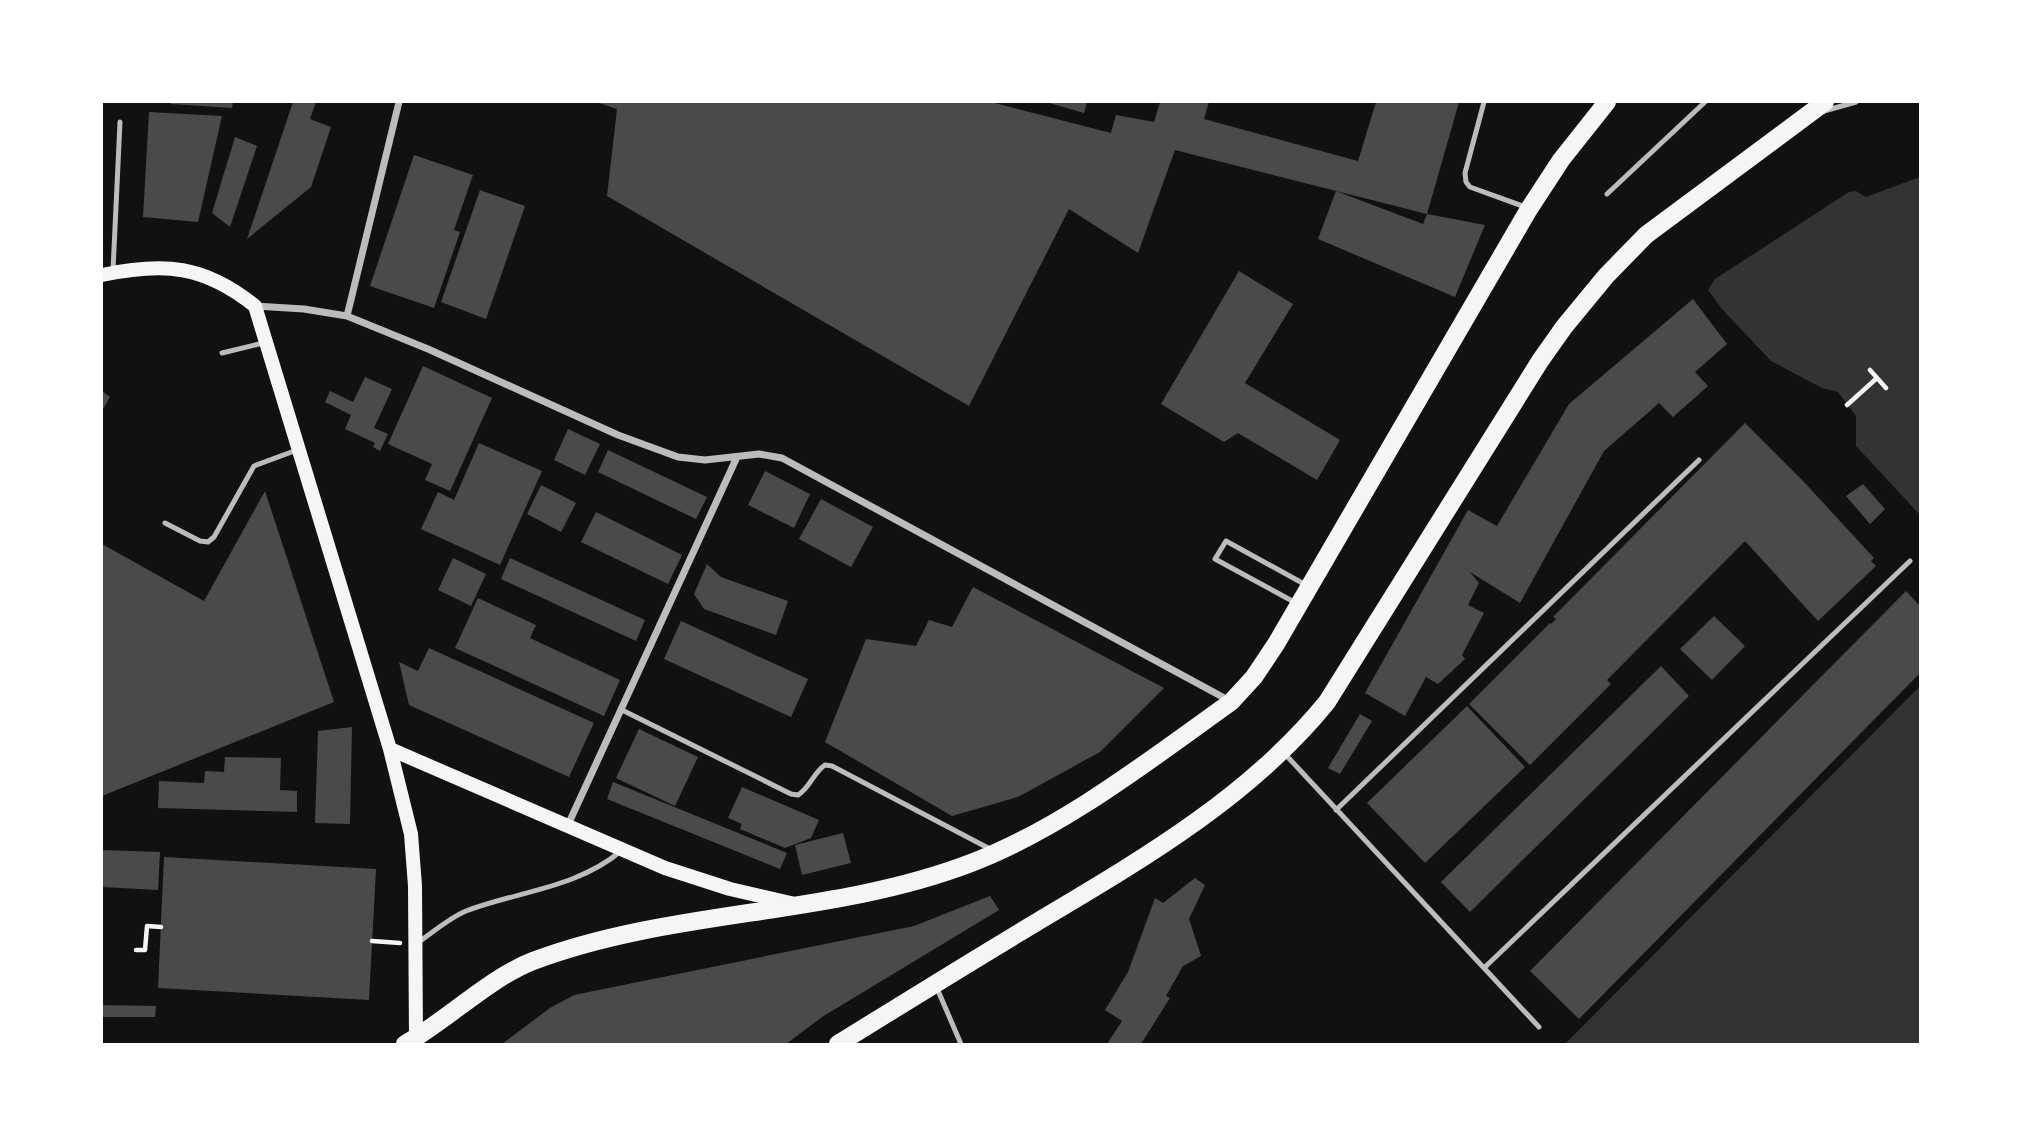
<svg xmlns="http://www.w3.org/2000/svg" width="2022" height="1146" font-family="'Archivo Narrow',sans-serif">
	<rect width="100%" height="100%" fill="#111"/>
	<path fill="#333" d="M1920,177V515L1856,446V416L1838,392L1822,388L1771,361L1722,309L1708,290L1715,279L1849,192L1856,191L1866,197Z
		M1920,686V1044H1565Z"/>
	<path fill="#4a4a4a" d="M171,102H233L232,108L171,104Z
		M293,102H316L310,119L331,127L311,187L247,239Z
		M596,102H991L1111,133L1116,115L1154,122L1160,102H1209L1204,119L1358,161L1376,102H1459L1427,214L1485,225L1455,297L1318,239L1336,191L1423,224L1427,214L1175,150L1138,253L1069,209L969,406L607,196L617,109Z
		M1046,102H1087L1084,113Z
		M149,112L222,116L198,222L143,217Z
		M235,137L257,146L230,227L212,213Z
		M414,155L473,175L454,230L460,232L434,308L370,286Z
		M480,190L525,206L486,319L441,302Z
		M1239,271L1293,304L1245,383L1340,440L1317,480L1238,433L1224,442L1161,404Z
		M1693,299L1727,344L1695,372L1708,386L1673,417L1659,403L1604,451L1520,603L1470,572L1479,583L1468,605L1484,613L1462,655L1465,659L1438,684L1426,677L1405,716L1365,693L1468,510L1497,526L1569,404Z
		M423,366L492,398L450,491L425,480L432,464L388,444Z
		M365,377L392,389L374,428L388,434L380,451L373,447L375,443L345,429L351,415L325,402L330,391L353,402Z
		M102,391L110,397L102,411Z
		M1745,423L1804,482L1874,558L1871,561L1876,566L1818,621L1745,541L1607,680L1611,684L1530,765L1469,704L1550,623L1551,624L1556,619L1553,617Z
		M568,429L600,444L585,475L554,460Z
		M479,443L542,471L500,565L421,529L438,492L454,500Z
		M608,450L707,497L696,519L598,472Z
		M765,471L810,494L794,528L748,505Z
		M1863,484L1885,509L1870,524L1846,496Z
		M541,485L576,503L561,532L527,514Z
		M265,491L334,702L102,796V544L204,601Z
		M821,499L873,527L851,567L799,539Z
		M596,512L682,555L668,584L581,542Z
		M453,558L486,574L471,606L438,590Z
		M510,558L645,620L636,641L501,579Z
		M707,564L721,577L788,601L776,635L704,609L694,594Z
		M973,587L1164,688L1100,752L1018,797L952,816L825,742L866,639L916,646L929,620L952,627Z
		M1906,591L1920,606V673L1579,1019L1530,971Z
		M478,598L536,625L530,638L620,680L604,716L455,648Z
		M1714,616L1745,646L1712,680L1680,649Z
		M681,621L808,679L791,717L664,659Z
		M429,648L594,723L569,777L409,705L399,662L418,671Z
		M1661,666L1689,696L1470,912L1441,882Z
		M1467,706L1525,767L1425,863L1367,803Z
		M1360,714L1372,721L1340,774L1328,768Z
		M352,727L350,824L315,823L318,731Z
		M639,729L698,757L675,806L616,778Z
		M225,757L281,758L280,790L297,791V812L158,808L159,781L204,783L205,771L224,772Z
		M613,782L787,853L780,869L607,799Z
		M742,787L819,820L811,838L785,848L740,829L742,824L728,818Z
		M843,833L851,863L802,875L795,845Z
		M102,850L160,852L158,890L102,887Z
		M164,857L376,869L369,1000L158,988Z
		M1195,878L1205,885L1189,919L1201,956L1183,966L1166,996L1170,998L1141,1044H1107L1122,1021L1105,1010L1128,972L1155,898L1163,903Z
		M990,896L999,910L822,1017L786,1044H502L550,1008L574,995L914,926Z
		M102,1005L156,1006L155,1017H102Z"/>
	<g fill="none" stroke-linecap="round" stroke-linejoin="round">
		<path stroke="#f5f5f5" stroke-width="4.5" d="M1870,370L1886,388
			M1847,405L1877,378
			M372,941L400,943
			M136,950H145L147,926L161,927"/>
		<path stroke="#bcbcbc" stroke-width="5" d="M1484,102L1465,173L1466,182L1470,187L1528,208
			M1824,111L1856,102
			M1607,194L1705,102
			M113,270L120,122
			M222,353L263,343
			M165,523L200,541L208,542L214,537L254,466L297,450
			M1296,603L1215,559L1226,541L1306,585
			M622,710L791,794L798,795C810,788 813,773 825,765L832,766L992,850
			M1284,753L1484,968L1910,561
			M1336,810L1699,460
			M416,944C432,933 449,918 466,911C519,891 577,888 621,851
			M1484,968L1539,1027
			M936,986L961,1044"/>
		<path stroke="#bcbcbc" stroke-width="7" d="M255,306L304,309L347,316L428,349L618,435L678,457L705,460L759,454L782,458L1230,701
			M347,316L399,102
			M567,827L737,457"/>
		<path stroke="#f5f5f5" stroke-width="14" d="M102,275C164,262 204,265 255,306L390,749L411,834L415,886L416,1038
			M390,749L665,868L730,889L795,904"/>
		<path stroke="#f5f5f5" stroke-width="18" d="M405,1044C446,1021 491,977 533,961C674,908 830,917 971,863C1063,828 1151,759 1231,702L1254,677L1276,644L1529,209L1561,160L1607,102
			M838,1044C904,1003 970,962 1037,922C1141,860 1250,797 1327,702L1540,361L1564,327L1606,276L1646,235L1825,102"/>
	</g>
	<rect width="2022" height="1146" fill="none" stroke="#ffffff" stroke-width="206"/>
</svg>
